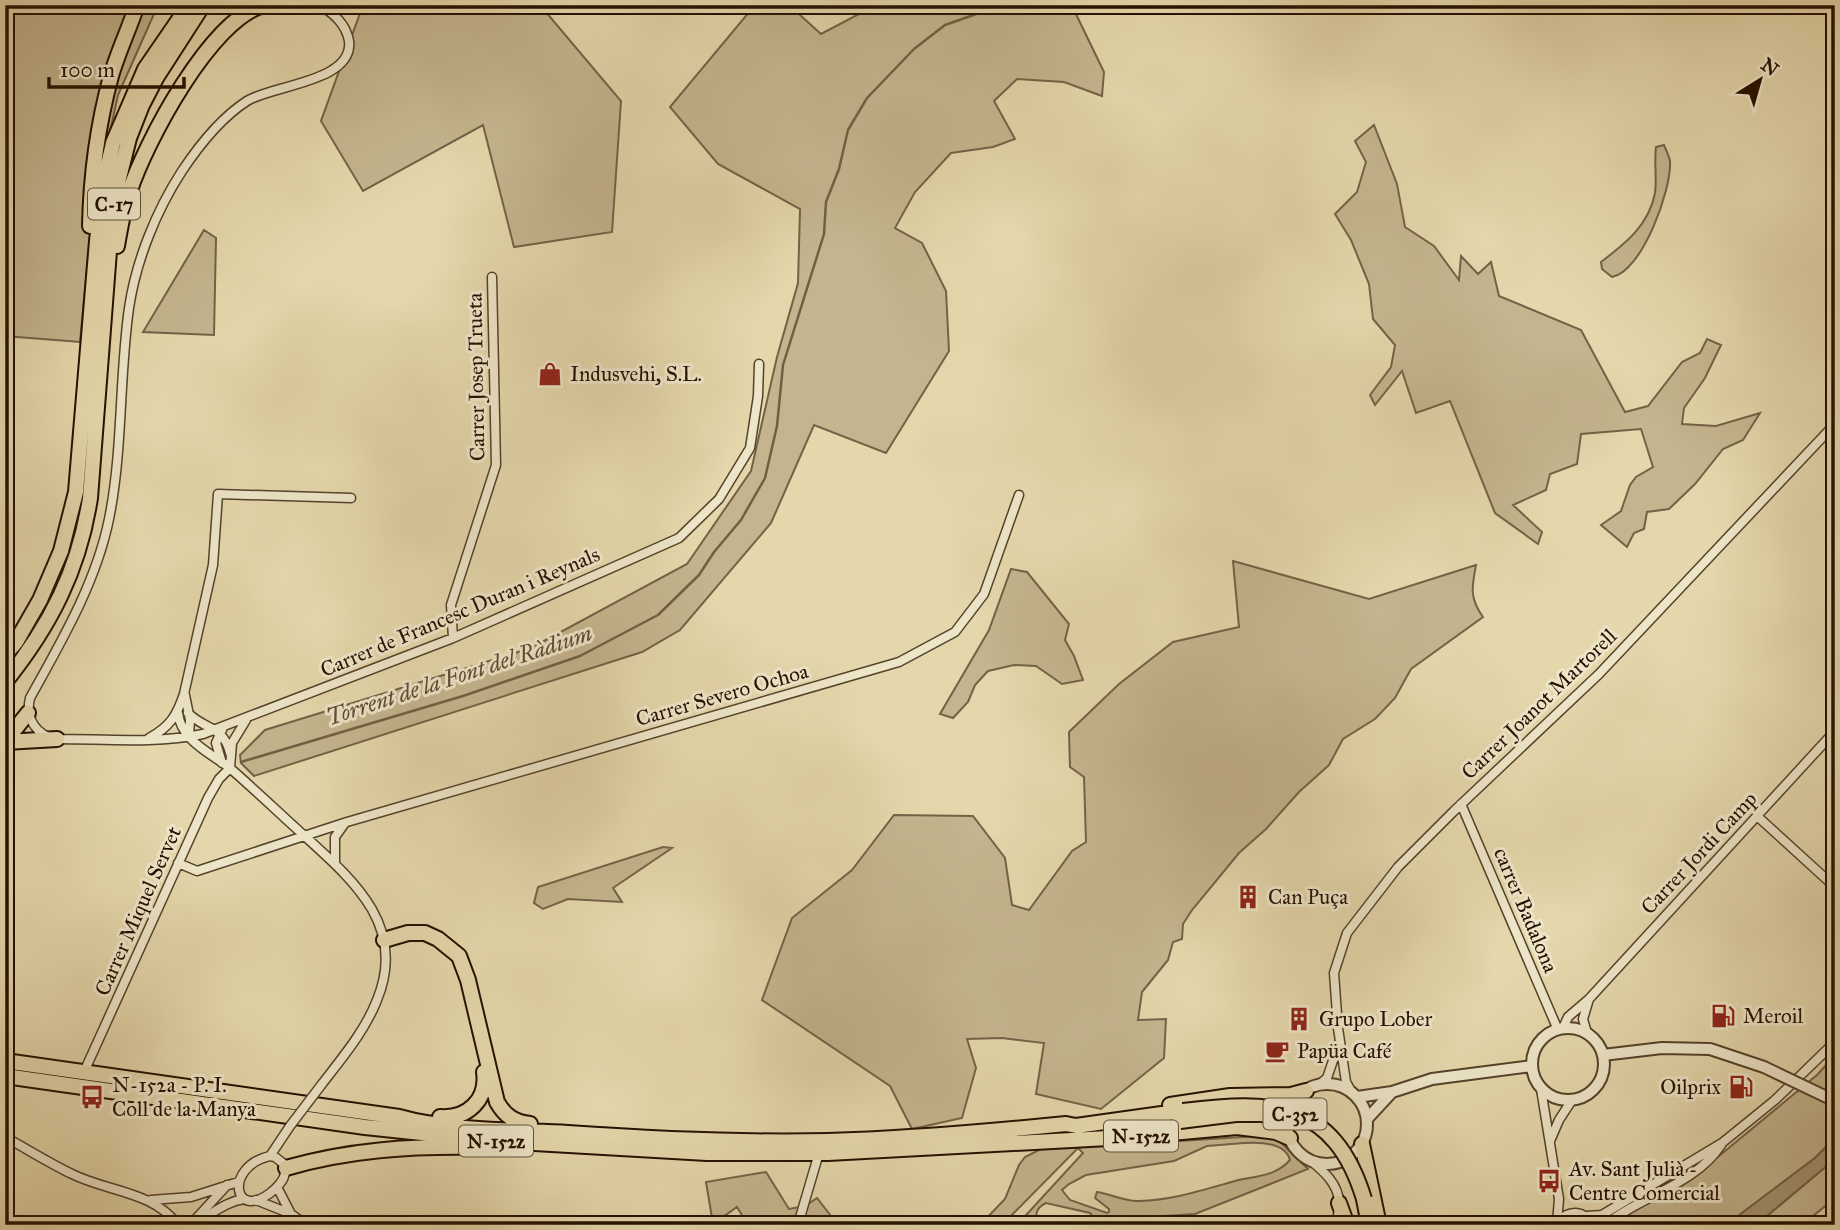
<svg xmlns="http://www.w3.org/2000/svg" width="1840" height="1230" font-family="'IM FELL Great Primer',serif">
	<rect width="100%" height="100%" fill="#e4d7ab"/>
	<filter id="stains"><feTurbulence type="fractalNoise" baseFrequency=".00286" numOctaves="4"/><feColorMatrix values="0 0 0 0 .2 0 0 0 0 .09 0 0 0 0 .02 0 0 0 .5 -.17"/></filter>
	<radialGradient id="worn" r=".72"><stop offset=".6" stop-color="#630" stop-opacity="0"/><stop offset="1" stop-color="#630" stop-opacity=".3"/></radialGradient>
	<path fill="#c4b58e" stroke="#746247" stroke-width="2" fill-rule="evenodd" d="M5,5H158L118,95L92,214L80,342L5,336Z
		M363,5H540L621,101L612,232L514,247L483,125L363,191L321,121Z
		M755,5H789L821,34L876,5H1075L1074,10L1104,72L1102,96L1064,82L1017,79L994,101L1015,139L993,147L951,153L915,192L895,228L922,243L946,291L949,351L886,453L814,425L771,523L680,630L642,652L254,776L241,763L240,755L265,730L531,648L687,564L751,471L777,357L798,283L800,209L718,164L670,107Z
		M1374,125L1397,184L1405,227L1434,246L1459,280L1461,256L1478,274L1491,262L1499,296L1581,330L1625,412L1648,406L1682,362L1700,353L1707,339L1721,345L1705,378L1684,408L1682,424L1716,426L1760,413L1743,440L1723,449L1695,484L1669,509L1647,512L1644,529L1634,533L1627,547L1601,525L1621,511L1630,485L1636,477L1653,467L1641,429L1581,434L1577,464L1550,474L1546,490L1513,505L1542,532L1538,544L1495,513L1450,401L1416,413L1402,371L1375,405L1370,395L1391,367L1395,345L1373,319L1369,284L1351,240L1335,214L1357,192L1366,162L1355,141Z
		M1664,145C1666,150 1669,156 1670,161C1672,189 1642,272 1612,277L1602,269L1601,262C1626,243 1649,225 1655,193C1657,178 1654,162 1656,147Z
		M204,230L216,238L214,335L143,332Z
		M1233,561L1369,599L1476,565C1472,586 1469,598 1483,617L1411,669L1395,698L1375,719L1343,739L1329,765L1299,792L1266,829L1239,853L1192,910L1183,924L1182,939L1173,942L1168,960L1142,992L1138,1020L1166,1019L1164,1058L1101,1109L1036,1094L1044,1043L1002,1038L967,1039L976,1068L962,1118L912,1129L890,1086L762,1000L792,918L852,870L894,815L973,816L1005,858L1012,905L1029,910L1072,851L1086,842L1084,777L1070,767L1069,732L1119,684L1173,642L1239,627Z
		M1011,569L1027,572L1069,624L1065,640L1074,656L1083,680L1062,684L1036,666L1014,665L988,671L975,685L968,702L953,718L940,714L989,630Z
		M663,847L672,848L613,888L622,902L568,899L543,909L534,903L538,887Z
		M1835,1055V1138L1815,1158L1739,1216L1726,1225H1609L1719,1156L1817,1075Z
		M1258,1136L1275,1137L1308,1169L1195,1214L1150,1217L1152,1225H1099L1090,1213L1046,1203C1035,1208 1033,1218 1043,1225H1017L1083,1153L1078,1148L1002,1225H980L1005,1199L1019,1165L1025,1157L1045,1147L1066,1143L1117,1145ZM1244,1143C1260,1142 1285,1142 1290,1160C1275,1177 1255,1176 1235,1181C1203,1190 1173,1200 1139,1201C1125,1202 1111,1194 1097,1192L1095,1198L1109,1209V1212L1107,1213L1070,1200L1062,1190L1069,1184L1086,1175L1174,1161L1207,1146Z
		M1835,1159V1198L1802,1225H1756Z
		M766,1172L789,1209L805,1206L817,1198L838,1225H748L737,1207L713,1224L706,1182Z"/>
	<path fill="#a39371" stroke="#715f44" stroke-width="2" d="M1835,1138V1159L1756,1225H1726L1815,1158Z"/>
	<g fill="none" stroke-linecap="round" stroke-linejoin="round">
		<path stroke="#715f44" stroke-width="2.5" d="M241,762L463,696L580,656L658,615L699,575L714,552L741,520L765,478L777,426L783,365L824,234L826,202L839,169L848,130L867,98L914,49L945,25L1002,5"/>
		<g stroke="#55422b" stroke-width="11">
			<path id="minor" d="M282,5C291,10 299,11 308,5
				M320,5C334,14 346,24 349,41C354,82 272,85 247,101C222,117 198,147 182,171C156,211 136,261 129,308C119,378 123,450 109,519C96,583 61,642 30,698C25,718 36,736 57,739C105,739 156,744 203,734L453,638L679,538L719,499L750,448L758,396L759,364
				M453,638L451,605L496,465L492,277
				M185,695L190,720L189,737
				M178,713C181,741 211,753 231,769C254,789 276,810 298,830C348,876 409,923 377,1000C365,1031 342,1058 322,1084
				M188,713C205,730 224,726 230,753
				M149,738C170,727 177,715 184,694L213,565L218,494L351,498
				M222,763L216,743L222,730
				M230,768L232,743L246,720
				M1461,804L1558,1030
				M1757,816L1835,887
				M335,862V837L345,823
				M178,863L197,871L347,822L899,662L955,632L984,594L1019,495
				M1563,1028L1568,1017L1589,999L1835,731
				M1587,1033L1583,1019L1589,999
				M84,1072L208,798L219,779L230,768
				M1317,1086L1327,1078L1339,1043
				M1541,1089L1559,1199L1557,1223
				M1352,1093L1346,1082L1338,1028L1334,973L1347,933L1398,867L1454,811L1599,674L1835,424
				M5,1137C27,1149 49,1163 72,1174C108,1192 153,1191 178,1225
				M1550,1141L1559,1120L1572,1100
				M270,1156L275,1157L284,1164C287,1175 283,1181 275,1189C234,1226 222,1167 270,1156Z
				M270,1156L290,1126
				M1310,1160C1323,1171 1338,1183 1339,1202C1340,1209 1337,1217 1337,1225
				M277,1187L291,1214
				M151,1200L191,1197L238,1182
				M256,1200L291,1214L306,1225
				M1586,1216L1602,1215L1722,1143L1775,1100L1835,1042
				M194,1221L227,1185
				M1558,1222C1569,1209 1584,1210 1593,1225
				M194,1223C212,1215 224,1202 244,1199
				M795,1225L799,1221L819,1153
				M1605,1225C1640,1196 1695,1185 1721,1145
				M1824,1225L1835,1215"/>
		</g>
		<g stroke="#55422b" stroke-width="14">
			<path id="tertiary" d="M1532 1064a36 36 0 1 1 72 0a36 36 0 1 1-72 0Z
				M1603,1055L1662,1048L1710,1049L1764,1067
				M1287 1124a40 40 0 1 1 80 0a40 40 0 1 1-80 0Z
				M1357,1097L1392,1092L1432,1079L1532,1066
				M1367,1119L1392,1092"/>
		</g>
		<g stroke="#251000" stroke-width="18">
			<path id="trunk" d="M90,226C91,176 98,124 111,76C118,52 129,29 137,5
				M117,246C120,228 123,210 129,193C145,143 211,18 264,5
				M5,655L16,642L40,600L61,551L76,492L97,241L103,187L113,143L145,69L189,5
				M5,682C50,626 79,570 90,498L110,238L117,186L129,138L142,105L156,78L203,5
				M5,737L16,728L28,713
				M5,742L57,739
				M384,940L408,933H425L438,939L459,956L468,980L497,1102C505,1116 514,1122 530,1124
				M5,1061L399,1117C448,1131 516,1130 568,1133C654,1139 741,1143 828,1141C907,1139 986,1132 1066,1124L1076,1126L1183,1111
				M5,1076L365,1127L498,1141L707,1153H828L1127,1137L1237,1127L1276,1132L1290,1138
				M1170,1105L1230,1096L1291,1095L1306,1091
				M440,1117C468,1119 488,1099 484,1072
				M1362,1144L1379,1225
				M286,1168C348,1150 410,1146 475,1147
				M1364,1199L1369,1225
				M1339,1203L1347,1225"/>
		</g>
		<use href="#minor" stroke="#ede5c8" stroke-width="8"/>
		<use href="#tertiary" stroke="#ede5c8" stroke-width="10"/>
		<use href="#trunk" stroke="#e4d7ab" stroke-width="14"/>
		<g stroke="#55422b" stroke-width="11" stroke-linecap="butt">
			<path id="minor-bridge" d="M290,1126L322,1084"/>
		</g>
		<g stroke="#55422b" stroke-width="14" stroke-linecap="butt">
			<path id="tertiary-bridge" d="M1764,1067L1835,1101"/>
		</g>
		<g stroke="#251000" stroke-width="18" stroke-linecap="butt">
			<path id="trunk-bridge" d="M1183,1111C1271,1100 1334,1100 1364,1199
				M1180,1121L1236,1114H1259"/>
		</g>
		<use href="#minor-bridge" stroke="#ede5c8" stroke-width="8"/>
		<use href="#tertiary-bridge" stroke="#ede5c8" stroke-width="10"/>
		<use href="#trunk-bridge" stroke="#e4d7ab" stroke-width="14"/>
	</g>
	<defs>
		<g id="shop-bare" transform="scale(1.89)"><path d="M-5-2.5h2.3a2.7 3.5 0 0 1 5.4 0H5L5.5 6h-11ZM-1.5-2.5h3a1.5 2.3 0 0 0-3 0Z" fill="#8f2418" stroke="#ede5c8" stroke-width="2.5" paint-order="stroke"/></g>
		<g id="building-bare" transform="scale(1.89)"><path d="M-4-6H4V6H1V3H-1V6H-4ZM-2.5-4.3h1.7v1.8h-1.7ZM.8-4.3h1.7v1.8H.8ZM-2.5-1h1.7V.8h-1.7ZM.8-1h1.7V.8H.8Z" fill="#8f2418" stroke="#ede5c8" stroke-width="2.5" paint-order="stroke"/></g>
		<g id="fuel-bare" transform="scale(1.89)"><path d="M-5.5-6h7V0h2V4h1.3V-2.5L3-4.5l.8-.8L6-3V5H2.5V1h-1V6h-7ZM-4.2-4.7v3.2H.2V-4.7Z" fill="#8f2418" stroke="#ede5c8" stroke-width="2.5" paint-order="stroke"/></g>
		<g id="cafe-bare" transform="scale(1.89)"><path d="M-5.5-4.5H6V0H3Q3 3.5 0 3.5H-2.5Q-5.5 3.5-5.5 0ZM3-3.2v2h1.7v-2ZM-6 4.5H4V6H-6Z" fill="#8f2418" stroke="#ede5c8" stroke-width="2.5" paint-order="stroke"/></g>
		<g id="bus-bare" transform="scale(1.89)"><path d="M-5-6H5V4H4V6H2V4H-2V6H-4V4H-5ZM-3.5-4V0h7V-4ZM-3.5 1.2v1.5H-2V1.2ZM2 1.2v1.5H3.5V1.2Z" fill="#8f2418" stroke="#ede5c8" stroke-width="2.5" paint-order="stroke"/></g>
	</defs>
	<g fill-rule="evenodd">
		<use href="#shop-bare" x="550" y="374"/>
		<use href="#building-bare" x="1248" y="897"/>
		<use href="#fuel-bare" x="1723" y="1016"/>
		<use href="#building-bare" x="1299" y="1019"/>
		<use href="#cafe-bare" x="1277" y="1051"/>
		<use href="#fuel-bare" x="1741" y="1087"/>
		<use href="#bus-bare" x="92" y="1097"/>
		<use href="#bus-bare" x="1549" y="1181"/>
	</g>
	<g text-anchor="middle" dominant-baseline="central" stroke-width="6" stroke-linejoin="round" paint-order="stroke">
		<g fill="#ede5c8" stroke="#61503c" stroke-width="2">
			<rect x="88" y="188.5" width="52" height="31" rx="5"/>
			<rect x="1263.5" y="1098.5" width="63" height="31" rx="5"/>
			<rect x="1104" y="1120.5" width="74" height="31" rx="5"/>
			<rect x="459" y="1125.5" width="74" height="31" rx="5"/>
		</g>
		<g font-size="19" font-weight="bold" fill="#251000">
			<text x="114" y="204">C-17</text>
			<text x="1295" y="1114">C-352</text>
			<text x="1141" y="1136">N-152z</text>
			<text x="496" y="1141">N-152z</text>
		</g>
		<g font-size="21" fill="#251000" stroke="#ede5c8" text-anchor="start">
			<text x="570" y="374">Indusvehi, S.L.</text>
			<text x="1268" y="897">Can Puça</text>
			<text x="1743" y="1016">Meroil</text>
			<text x="1319" y="1019">Grupo Lober</text>
			<text x="1297" y="1051">Papüa Café</text>
			<text x="112" y="1085">N-152a - P. I.<tspan x="112" dy="24">Coll de la Manya</tspan></text>
			<text x="1721" y="1087" text-anchor="end">Oilprix</text>
			<text x="1569" y="1169">Av. Sant Julià -<tspan x="1569" dy="24">Centre Comercial</tspan></text>
		</g>
		<g font-size="21" fill="#251000" stroke="#ede5c8">
			<text transform="translate(476 377) rotate(-91)">Carrer Josep Trueta</text>
			<text transform="translate(460 612) rotate(-23)">Carrer de Francesc Duran i Reynals</text>
			<text transform="translate(722 695) rotate(-16)">Carrer Severo Ochoa</text>
			<text transform="translate(1539 704) rotate(-44)">Carrer Joanot Martorell</text>
			<text transform="translate(1699 853) rotate(-47)">Carrer Jordi Camp</text>
			<text transform="translate(1526 910) rotate(67)">carrer Badalona</text>
			<text transform="translate(138 911) rotate(-66)">Carrer Miquel Servet</text>
		</g>
		<g font-size="23" font-style="italic" fill="#5e4b33" stroke="#ede5c8">
			<text transform="translate(459 675) rotate(-18)">Torrent de la Font del Ràdium</text>
		</g>
	</g>
	<rect width="1840" height="1230" fill="none" stroke="#e4d7ab" stroke-width="28"/>
	<rect x="7" y="7" width="1826" height="1216" fill="none" stroke="#251000" stroke-width="3.5"/>
	<rect x="14" y="14" width="1812" height="1202" fill="none" stroke="#251000" stroke-width="2"/>
	<g transform="translate(1760 80) rotate(37)" stroke="#ede5c8" stroke-width="5" paint-order="stroke">
	<path d="M0-5L12 26L0 18L-12 26Z" fill="#251000"/>
	<text y="-10" font-size="19" font-weight="bold" text-anchor="middle" fill="#251000">N</text>
	</g>
	<path d="M49 77v10h135v-10" fill="none" stroke="#251000" stroke-width="3.5"/>
	<text x="60" y="77" font-size="21" fill="#251000" stroke="#ede5c8" stroke-width="5" paint-order="stroke">100 m</text>
	<rect width="100%" height="100%" filter="url(#stains)"/>
	<rect width="100%" height="100%" fill="url(#worn)"/>
</svg>
